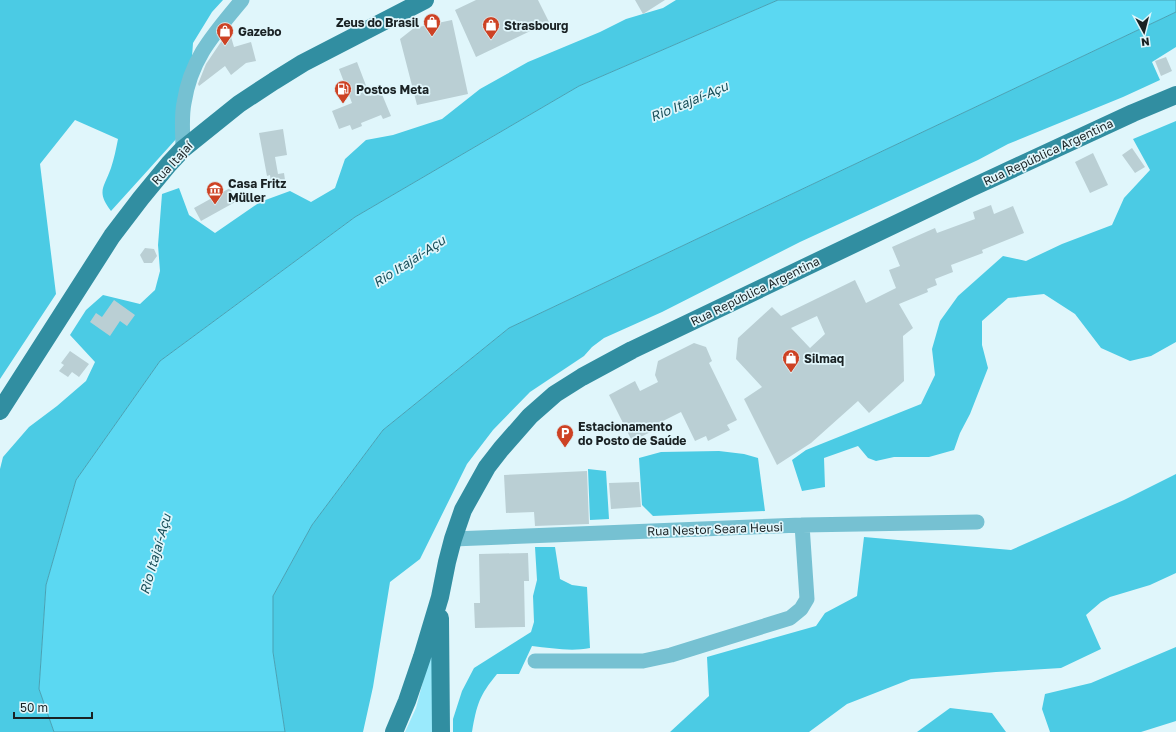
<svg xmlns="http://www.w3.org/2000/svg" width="1176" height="732" font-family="'Golos Text',sans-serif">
	<rect width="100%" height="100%" fill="#e0f6fb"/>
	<path fill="#9aeafc" d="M432,647L435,732H405L416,708Z"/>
	<path fill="#4bcbe4" d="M0,0H223L212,12L193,43L187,127L111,211C96,191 104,188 111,168C114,159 116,149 118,139L75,120L40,164L56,294L0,379Z
		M676,0H778L579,86L355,217L160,361L76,480L46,585L39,689L54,732H0V469L3,457L29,427L57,406L86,381L95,362L70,335L86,310L103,295L140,304L155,290L160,271L158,245L162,194L179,188L189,215L215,233L260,202L290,191L311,202L335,188L345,159L366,140L393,135L442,119L480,89L528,62L600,32L626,19L663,8Z
		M1176,12V47L1152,62L1160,80L1123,97L1008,144L978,160L800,242L662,312L604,338L592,347L584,356L530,392L493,430L467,464L420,559L390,582L373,687L363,732H285L273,652V596L312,525L383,430L509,328Z
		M1176,121V342L1151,356L1130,361L1101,348L1075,314L1044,294L1008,298L982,321V345L988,368L970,414L960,433L954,450L929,457H894L876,461L868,458L858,446L824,458L825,487L802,491L792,460L806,450L921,404L935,375L932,349L940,321L958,296L1003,256L1026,261L1062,244L1112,225L1124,198L1150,170L1133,139Z
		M719,451L744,454L758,458L765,511L653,516L642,505L639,458L661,452Z
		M588,469L606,471L609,519L590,520Z
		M1176,474V573L1150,585L1110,597L1101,602L1086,615L1101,649L1061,668L996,672L911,679L847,704L809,732H670L709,696L707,657L816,626L825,613L857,596L864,537L1011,550L1124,500Z
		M535,547H555L560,579L572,585L587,587L590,648C571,652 551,648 532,646L519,674H497C479,696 477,704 472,732H453V719L462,691L474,668L531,632L534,622L533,596L537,580Z
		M1176,647V721L1141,732H1050L1042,709L1045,694L1091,683Z
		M950,708L992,713L1006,732H917Z"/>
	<path fill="#5bd8f2" stroke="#48a1b4" d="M778,0H1176V12L509,328L383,430L312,525L273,596V652L285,732H54L39,689L46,585L76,480L160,361L355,217L579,86Z"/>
	<path fill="#bacfd4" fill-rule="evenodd" d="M476,0H538L549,22L476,57L455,10Z
		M635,0H665L643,14Z
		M452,20L468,94L417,105L400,39L414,28Z
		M229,30L234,47L251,42L256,61L246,63L231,75L225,66L199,86L198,84L206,64Z
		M1166,57L1172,71L1161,76L1155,61Z
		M357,62L370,96L381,92L391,116L383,119L381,115L361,123L362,126L352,130L350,125L339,129L332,111L352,103L339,69Z
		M283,129L287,155L275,157L278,174L284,173L286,187L272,189L270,175L267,176L259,133Z
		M1132,148L1145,167L1135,173L1122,155Z
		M1093,153L1108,185L1090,193L1075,162Z
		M230,188L237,201L201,221L194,208Z
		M991,205L994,214L1013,206L1024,233L982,250L983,253L951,265L953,272L935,279L937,285L927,289L928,292L899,304L913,328L903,336L904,381L869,413L858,401L811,443L777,465L744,399L762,387L736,359L738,338L772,307L781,316L855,280L866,303L896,288L889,270L900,266L892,247L935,228L937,233L975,219L973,212ZM817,316L825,334L810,348L791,328Z
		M145,248L154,249L157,256L152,263H144L140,255Z
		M114,300L135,315L127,326L120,321L110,336L90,322L96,313L102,317Z
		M694,343L706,347L712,361L709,363L737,420L727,425L730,430L708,441L706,436L695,441L681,412L661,422L663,426L632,441L609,395L635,381L640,391L658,382L655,375L658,361Z
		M70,351L89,364L79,377L72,372L68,377L59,371L64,365L61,363Z
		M587,471L589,524L535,526L534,512L506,513L504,475Z
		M639,482L641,507L611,509L609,483Z
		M528,553L529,581H524L525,627L475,628L474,603H480L479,554Z"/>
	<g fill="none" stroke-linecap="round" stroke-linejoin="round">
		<path stroke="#76c1d2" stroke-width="15" d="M183,149C183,134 181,118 184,103C191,58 214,34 242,0
			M453,539L802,525L977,522
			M535,661H643L671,655L790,618L801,609L807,599L802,525"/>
		<path stroke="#318ea1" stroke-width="18" d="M0,411L112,236L141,198L169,164L183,149L239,104L274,81L303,63L425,0
			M440,618L441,732
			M394,732L407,701L422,657L440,597L447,562L453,539L463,510L487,467L501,449L530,416L555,394L582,377L632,350L971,188L1133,113L1176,95"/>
	</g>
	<defs>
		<g id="shop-pin" transform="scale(0.9)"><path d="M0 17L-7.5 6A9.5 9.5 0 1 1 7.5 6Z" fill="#cd4224" stroke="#e0f6fb"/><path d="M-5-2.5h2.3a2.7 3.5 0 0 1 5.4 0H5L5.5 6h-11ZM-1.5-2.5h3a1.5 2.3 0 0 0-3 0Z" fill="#fff"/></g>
		<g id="fuel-pin" transform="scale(0.9)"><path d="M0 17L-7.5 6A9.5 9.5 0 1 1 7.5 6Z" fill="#cd4224" stroke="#e0f6fb"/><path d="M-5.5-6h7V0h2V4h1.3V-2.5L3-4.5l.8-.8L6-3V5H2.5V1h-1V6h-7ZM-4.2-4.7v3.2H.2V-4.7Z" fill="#fff"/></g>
		<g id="museum-pin" transform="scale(0.9)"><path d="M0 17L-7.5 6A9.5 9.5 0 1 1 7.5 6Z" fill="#cd4224" stroke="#e0f6fb"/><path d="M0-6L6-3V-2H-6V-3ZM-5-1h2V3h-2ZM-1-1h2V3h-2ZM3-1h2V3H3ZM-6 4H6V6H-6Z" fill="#fff"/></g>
		<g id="parking-pin" transform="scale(0.9)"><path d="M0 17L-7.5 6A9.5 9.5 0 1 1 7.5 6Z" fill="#cd4224" stroke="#e0f6fb"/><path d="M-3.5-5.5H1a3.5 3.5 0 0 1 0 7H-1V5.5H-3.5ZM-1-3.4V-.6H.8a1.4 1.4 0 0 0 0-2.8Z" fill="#fff"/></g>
	</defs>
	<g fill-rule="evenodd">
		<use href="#shop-pin" x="432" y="22"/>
		<use href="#shop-pin" x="491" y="25"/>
		<use href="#shop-pin" x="225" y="31"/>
		<use href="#fuel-pin" x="343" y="89"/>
		<use href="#museum-pin" x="215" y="190"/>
		<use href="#shop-pin" x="791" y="358"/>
		<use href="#parking-pin" x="565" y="433"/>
	</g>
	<g text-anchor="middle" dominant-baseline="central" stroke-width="3.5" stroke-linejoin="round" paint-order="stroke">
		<g font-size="12" font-weight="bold" fill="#1a2224" stroke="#e0f6fb" text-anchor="start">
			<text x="419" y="22" text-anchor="end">Zeus do Brasil</text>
			<text x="504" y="25">Strasbourg</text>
			<text x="238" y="31">Gazebo</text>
			<text x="356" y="89">Postos Meta</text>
			<text x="228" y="183">Casa Fritz<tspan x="228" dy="14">Müller</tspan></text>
			<text x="804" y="358">Silmaq</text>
			<text x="578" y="426">Estacionamento<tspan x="578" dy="14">do Posto de Saúde</tspan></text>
		</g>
		<g font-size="12" fill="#1a2224" stroke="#e0f6fb">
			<text transform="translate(1048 152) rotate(-25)">Rua República Argentina</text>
			<text transform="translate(172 163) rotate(-47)">Rua Itajaí</text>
			<text transform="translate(755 291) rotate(-26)">Rua República Argentina</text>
			<text transform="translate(715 529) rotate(-2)">Rua Nestor Seara Heusi</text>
		</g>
		<g font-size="13" font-style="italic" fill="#184e59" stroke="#e0f6fb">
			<text transform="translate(689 101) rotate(-23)">Rio Itajaí-Açu</text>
			<text transform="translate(409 261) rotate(-33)">Rio Itajaí-Açu</text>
			<text transform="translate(155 554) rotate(-74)">Rio Itajaí-Açu</text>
		</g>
	</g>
	<g transform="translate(1144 32) rotate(173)" stroke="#e0f6fb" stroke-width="3" paint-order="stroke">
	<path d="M0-3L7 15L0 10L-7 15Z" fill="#1a2224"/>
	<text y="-6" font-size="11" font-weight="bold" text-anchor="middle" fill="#1a2224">N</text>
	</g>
	<path d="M14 712v6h78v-6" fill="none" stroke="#1a2224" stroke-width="2"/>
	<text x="20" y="712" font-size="12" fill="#1a2224" stroke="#e0f6fb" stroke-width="3" paint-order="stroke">50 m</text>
</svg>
